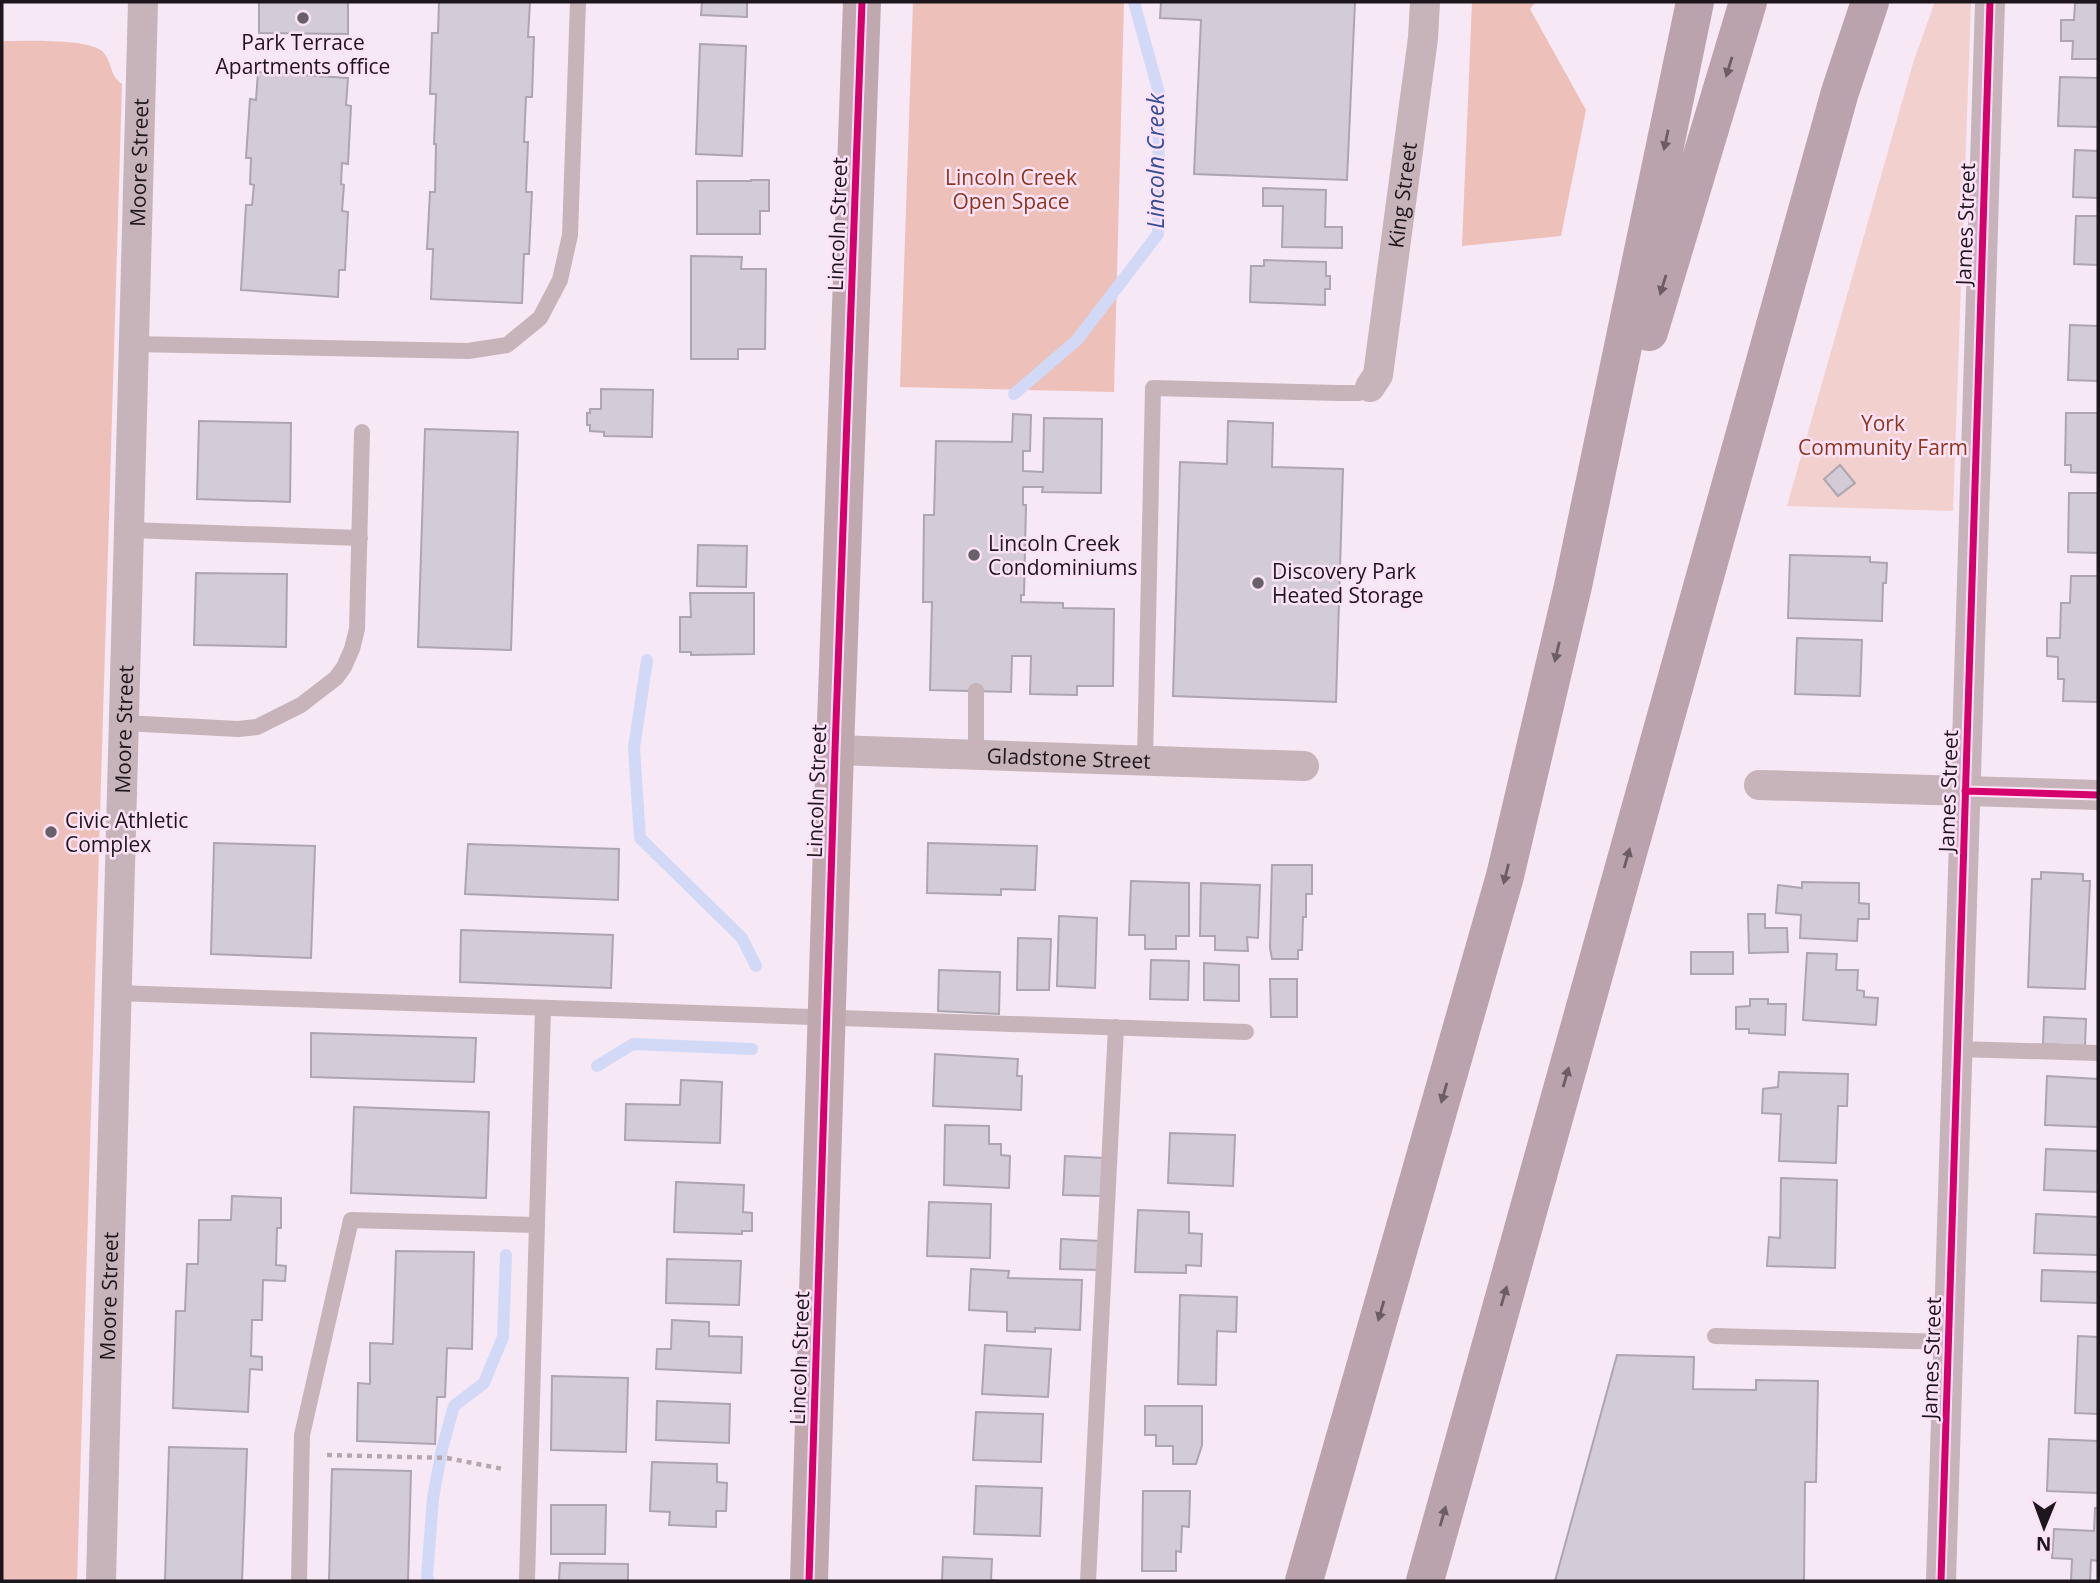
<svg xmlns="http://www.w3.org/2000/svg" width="2100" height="1583" font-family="'Open Sans',sans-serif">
	<rect width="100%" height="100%" fill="#f6e8f4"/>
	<path fill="#f2d0cd" d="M1935,2H1971L1953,511L1787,506L1914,60Z"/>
	<path fill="#eec0ba" d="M913,2H1124L1114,392L900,387Z
		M1472,2H1536L1530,9L1586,110L1561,236L1462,246Z
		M2,41C23,41 90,38 103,52C113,63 109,75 122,84L77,1581H2Z"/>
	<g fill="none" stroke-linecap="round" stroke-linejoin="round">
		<path stroke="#d1d9f7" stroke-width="12" d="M1014,394L1077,340L1158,234L1159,93L1134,2
			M647,660L634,748L640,838L742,938L756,966
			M597,1066L633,1044L752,1049
			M429,1581L427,1576L433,1498L442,1449L454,1406L484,1383L503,1337L506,1255"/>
	</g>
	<path fill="#d3cbd6" stroke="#ada5b0" stroke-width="2" d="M259,2H348V34L259,33Z
		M439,2H530L528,37H534L532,97H526L524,142H528L526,192H532L529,254H524L522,303L431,299L433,249H427L430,192H435L436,144H434L436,94H430L432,33H438Z
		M702,2H747V17L701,15Z
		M1161,2H1355L1347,180L1194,174L1201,20L1160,18Z
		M2075,3H2098V59H2072L2073,41H2061V20H2074Z
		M700,44L746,46L742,156L696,154Z
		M258,72L348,78L346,105L351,106L348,164L342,163L341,184L344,185L342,211L348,212L345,270H339L338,297L241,290L246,205H252L254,185L250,184L251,158H246L250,99L256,100Z
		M2060,77L2098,78V127L2058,126Z
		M2075,150L2098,151V198L2073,197Z
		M751,180H769V211H760V234H697V181H751Z
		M1263,188L1326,190L1325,227H1342V248L1282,247L1283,206H1263Z
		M2076,216H2098V265L2074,264Z
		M691,256L742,257L741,269H766L765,349H738V359H691Z
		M1264,260L1326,262V276H1330V289H1325V305L1250,302L1251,266H1264Z
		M2070,325L2098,326V381L2068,380Z
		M601,389L653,390L652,437L604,436V432L590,431V425H587V413H590V409H601Z
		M2066,413H2098V473L2071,472V465H2065Z
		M1013,414L1031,415L1030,451H1023V471L1043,472L1044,418L1102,419L1101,493L1042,492L1043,487H1023V505H1026L1024,595H1021V602L1063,603V608L1114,609L1113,686H1077V695L1030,694L1031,656H1012L1011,692L930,690L932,602H923L924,515H934L936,441L1012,442Z
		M199,421L291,423L290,502L197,499Z
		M1228,421L1273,423L1272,467L1343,469L1336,702L1173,696L1180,462L1227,464Z
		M425,429L518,432L511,650L418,647Z
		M1840,465L1855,483L1838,496L1824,479Z
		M2069,493H2098V553L2068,552Z
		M698,545L747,546L746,587L697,586Z
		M1790,555L1870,557V562L1887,563L1886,583H1883L1882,621L1788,618Z
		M196,573L287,574L286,647L194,645Z
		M2071,576H2098V702L2063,701L2064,679H2058V657L2047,656V638H2060L2061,603H2070Z
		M690,593H754V654L691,655V652H680V617H691Z
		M1797,638L1862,640L1860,696L1795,694Z
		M214,843L315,846L311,958L211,954Z
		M928,843L1037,846L1035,890L1001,889V895L927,893Z
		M468,844L619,849L618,900L465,894Z
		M1272,865H1312V894H1306V917H1303L1302,950H1298V959H1272L1270,948Z
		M2041,872L2083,874V881H2090L2085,989L2028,987L2032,879H2041Z
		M1131,881L1189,883V936H1176V949H1145V935H1129Z
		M1802,882L1859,883V903L1869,904V919H1858L1857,941L1800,938L1801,915L1776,913L1778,885L1802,888Z
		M1201,883L1260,885L1258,938L1247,937L1248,951L1215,950V936H1200Z
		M1748,914H1765V928H1787L1788,952L1749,953Z
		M1059,916L1097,918L1095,988L1057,986Z
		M461,930L613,935L611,988L460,982Z
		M1018,938L1051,939L1049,990H1017Z
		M1691,952H1733V974H1691Z
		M1807,953L1837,954L1836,970H1858L1857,990L1864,991V997L1878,998L1876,1025L1803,1020Z
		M1151,960L1189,961L1188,1000L1150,999Z
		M1204,963L1239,965V1001L1204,1000Z
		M939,970L1000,972L999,1014L938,1011Z
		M1270,979H1297V1017H1271Z
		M1750,999H1768V1004H1786L1785,1035L1749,1033V1029H1736V1007L1750,1006Z
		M2044,1017L2086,1019L2085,1046L2043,1044Z
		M311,1033L476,1038L474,1082L311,1077Z
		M935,1054L1018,1059L1017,1076H1022L1021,1110L933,1106Z
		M1779,1072L1848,1074L1847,1106H1838L1836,1163L1779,1161L1781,1114L1762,1113L1763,1089L1778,1087Z
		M2047,1076L2098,1079V1127L2045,1125Z
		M681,1080L722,1082L720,1143L625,1140L626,1104L680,1105Z
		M354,1107L489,1112L486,1198L351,1193Z
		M945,1125L989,1126V1144H1001V1155L1010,1156L1009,1188L944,1185Z
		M1170,1133L1235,1135L1233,1186L1168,1183Z
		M2046,1149L2098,1151V1192L2044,1190Z
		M1065,1156L1104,1158L1102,1196L1063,1195Z
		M1781,1178L1837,1180L1835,1268L1767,1266L1769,1237L1780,1238Z
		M676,1182L744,1185L743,1212L752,1213V1231H742V1234L674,1232Z
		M232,1196L281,1198V1228H277L276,1265L286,1266L285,1281L263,1280L262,1320H252L251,1356L262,1357V1370L250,1369L248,1412L173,1408L176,1311H185L187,1264H198L199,1220H231Z
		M929,1202L991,1204L990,1258L927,1256Z
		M1138,1210L1189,1212V1233L1202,1234L1201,1266L1186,1265V1273L1135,1272Z
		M2036,1214L2098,1217V1255L2034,1253Z
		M1061,1239L1100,1241L1098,1270L1060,1269Z
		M396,1251L474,1252L472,1349L447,1348L445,1397H437L435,1444L357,1441L358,1383L370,1384V1343L393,1344Z
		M667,1259L741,1261L739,1305L666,1303Z
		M971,1269L1009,1271L1008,1278L1082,1280L1080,1330L1035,1328V1332L1007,1331V1312L969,1310Z
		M2042,1270L2098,1272V1303L2041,1301Z
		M1180,1295L1237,1297L1236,1332L1217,1331L1216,1385L1178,1384Z
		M672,1320L709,1322V1336L742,1337L741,1373L656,1369L657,1349H671Z
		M2078,1336L2098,1337V1414L2075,1413Z
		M985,1345L1051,1349L1048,1397L982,1394Z
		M1617,1355L1694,1357L1693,1389L1756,1390V1380L1818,1381L1816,1482H1805L1804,1581H1555Z
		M552,1376L628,1378L626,1452L551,1450Z
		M657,1401L730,1404L729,1443L656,1440Z
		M1145,1406H1202V1445L1196,1464H1173V1446H1156V1435H1145Z
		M976,1412L1043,1414L1041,1462L973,1460Z
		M2049,1439L2098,1441V1493L2047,1491Z
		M169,1447L247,1449L242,1581H165Z
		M652,1462L717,1464V1482L727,1483L726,1511H716V1527L669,1525L670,1512L650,1511Z
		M332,1469L411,1471L408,1581H329Z
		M976,1486L1042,1488L1040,1536L974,1534Z
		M1143,1491H1190L1189,1527L1182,1526L1181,1552L1176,1551V1571H1142Z
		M551,1505H606L605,1554H551Z
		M2095,1508H2098V1561L2091,1560L2090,1581H2071L2072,1559L2052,1558L2054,1529L2094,1531Z
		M943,1557L992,1559L991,1580L1001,1581H942Z
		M560,1563L628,1564V1581H559Z"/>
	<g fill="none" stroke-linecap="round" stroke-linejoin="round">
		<path stroke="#b5a7ad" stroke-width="4.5" stroke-dasharray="5 5" stroke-linecap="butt" d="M327,1455L447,1458L503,1469"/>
		<path stroke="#c7b4ba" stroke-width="16" d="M134,344L468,351L507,345L540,318L560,280L570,235L578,2
			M129,530L360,538
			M976,691V755
			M124,723L238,729L257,727L301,705L336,678L344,667L352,649L357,629L362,432
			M1145,760L1153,388L1339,393H1359L1370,387
			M116,993L1246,1032
			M1958,1049L2098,1053
			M1715,1336L1949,1342
			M299,1581L302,1435L351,1220L537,1225
			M527,1581L543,1008
			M1088,1581L1116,1027"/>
		<g stroke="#c7b4ba" stroke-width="30">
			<path id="s1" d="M1370,387L1378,375L1423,38L1425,2"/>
			<path id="s2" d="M835,750L1304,766"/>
			<path d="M1759,785L2098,795"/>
			<path id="s3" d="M101,1581L143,2"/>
			<path d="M1941,1581L1990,2"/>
		</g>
		<path stroke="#bfa9af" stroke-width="38" d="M809,1581L835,750L862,2"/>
		<path stroke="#bba3ad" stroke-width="38" d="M1649,332L1748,2
			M1304,1581L1505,876L1573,586L1695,2
			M1425,1581L1840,92L1870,2"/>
		<g stroke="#fce2f7" stroke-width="11">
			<path id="cycleway" d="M1965,791L2098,795
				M809,1581L835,750L862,2
				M1941,1581L1990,2"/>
		</g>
		<use href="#cycleway" stroke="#d6006c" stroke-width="7"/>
	</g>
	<defs><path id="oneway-solid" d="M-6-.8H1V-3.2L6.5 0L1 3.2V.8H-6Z" transform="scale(1.75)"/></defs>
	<g fill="#6c5c65">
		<use href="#oneway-solid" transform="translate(1729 67) rotate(107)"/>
		<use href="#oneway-solid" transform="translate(1666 140) rotate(102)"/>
		<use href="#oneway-solid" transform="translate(1663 285) rotate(107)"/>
		<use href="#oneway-solid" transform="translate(1557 652) rotate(103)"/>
		<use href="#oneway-solid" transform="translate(1627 858) rotate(-74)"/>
		<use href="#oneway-solid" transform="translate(1506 874) rotate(104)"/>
		<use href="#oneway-solid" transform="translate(1566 1077) rotate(-74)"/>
		<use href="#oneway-solid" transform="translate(1444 1093) rotate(106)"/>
		<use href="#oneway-solid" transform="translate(1504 1296) rotate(-74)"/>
		<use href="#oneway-solid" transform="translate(1381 1311) rotate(106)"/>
		<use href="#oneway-solid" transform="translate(1443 1516) rotate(-74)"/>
	</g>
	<g fill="#6a6068" stroke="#fce2f7" stroke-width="2.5">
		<circle cx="303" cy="18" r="7"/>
		<circle cx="974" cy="555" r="7"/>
		<circle cx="1258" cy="583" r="7"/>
		<circle cx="51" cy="832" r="7"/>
	</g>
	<g text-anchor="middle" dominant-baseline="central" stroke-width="5" stroke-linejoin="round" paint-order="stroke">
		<g font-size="21" fill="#1e161d" stroke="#fce2f7" text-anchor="start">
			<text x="303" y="42" text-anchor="middle">Park Terrace<tspan x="303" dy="24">Apartments office</tspan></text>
			<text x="988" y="543">Lincoln Creek<tspan x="988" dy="24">Condominiums</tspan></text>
			<text x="1272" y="571">Discovery Park<tspan x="1272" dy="24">Heated Storage</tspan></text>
			<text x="65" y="820">Civic Athletic<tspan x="65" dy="24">Complex</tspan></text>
		</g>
		<g font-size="21" fill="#1e161d" stroke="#fce2f7">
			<text stroke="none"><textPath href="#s3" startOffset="1419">Moore Street</textPath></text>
			<text stroke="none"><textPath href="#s1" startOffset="196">King Street</textPath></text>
			<text transform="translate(837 224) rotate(-88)">Lincoln Street</text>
			<text transform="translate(1965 224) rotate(-88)">James Street</text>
			<text stroke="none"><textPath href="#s3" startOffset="852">Moore Street</textPath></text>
			<text stroke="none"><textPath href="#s2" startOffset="234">Gladstone Street</textPath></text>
			<text transform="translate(816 791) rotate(-88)">Lincoln Street</text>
			<text transform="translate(1948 791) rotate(-88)">James Street</text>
			<text stroke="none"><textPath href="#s3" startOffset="285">Moore Street</textPath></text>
			<text transform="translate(799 1358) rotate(-88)">Lincoln Street</text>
			<text transform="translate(1931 1358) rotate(-88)">James Street</text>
		</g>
		<g font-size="21" fill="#8c361c" stroke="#fce2f7">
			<text x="1011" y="177">Lincoln Creek<tspan x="1011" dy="24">Open Space</tspan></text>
			<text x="1883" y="423">York<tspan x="1883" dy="24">Community Farm</tspan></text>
		</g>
		<g font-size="23" font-style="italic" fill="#324f97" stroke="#fce2f7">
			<text transform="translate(1155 161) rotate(-90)">Lincoln Creek</text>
		</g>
	</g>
	<rect width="2100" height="1583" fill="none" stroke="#1e161d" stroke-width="7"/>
	<g transform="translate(2044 1527) rotate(181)" stroke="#fce2f7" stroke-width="5" paint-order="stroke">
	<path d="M0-5L12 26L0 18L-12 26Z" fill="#1e161d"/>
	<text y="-10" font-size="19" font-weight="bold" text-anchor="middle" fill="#1e161d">N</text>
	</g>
</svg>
